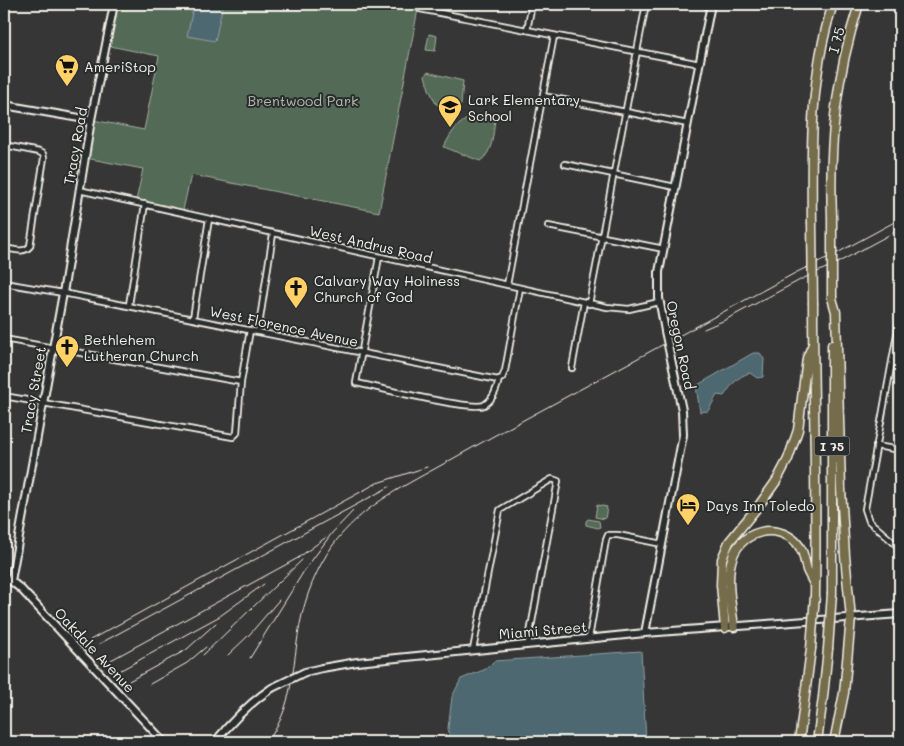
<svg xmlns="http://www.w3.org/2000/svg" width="904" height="746" font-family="Mali,sans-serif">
	<rect width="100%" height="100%" fill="#373636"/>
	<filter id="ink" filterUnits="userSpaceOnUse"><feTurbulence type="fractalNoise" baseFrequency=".02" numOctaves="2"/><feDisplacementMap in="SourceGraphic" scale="10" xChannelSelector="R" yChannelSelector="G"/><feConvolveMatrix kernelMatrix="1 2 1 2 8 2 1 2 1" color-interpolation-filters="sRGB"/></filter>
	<g filter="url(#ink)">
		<path fill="#536a56" stroke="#a4ae9f" d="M118,4H419L379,212L191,175L183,210L136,201L143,169L86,158L93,120L144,130L159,56L110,46Z
			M429,34L437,36L435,51L426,50Z
			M427,72L463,81L461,105C453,111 445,107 436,104L429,89L425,76Z
			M480,115H491L495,120C493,134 493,153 480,161L444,147C452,130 461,118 480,115Z
			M597,505L607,507L605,519L595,517Z
			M588,519L599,521L600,527L598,528L586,525V521Z"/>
		<path fill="#4d6871" stroke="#909fa1" d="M194,4H223L215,41L187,36Z
			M753,353H760L764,359L763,377L757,378L750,373C737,376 731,386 724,396L717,395L708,411L700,412L696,386Z
			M641,651L646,742H450L448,728L452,697L461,679L486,669L494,661Z"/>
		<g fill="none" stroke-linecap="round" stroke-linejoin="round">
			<g stroke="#f4f1e8" stroke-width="8">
				<path id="street" d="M420,9L700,64
					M527,30L532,4
					M543,96L688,124
					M4,145L39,152L43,154L44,158L30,246C24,254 13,249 4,248
					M565,164L675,187
					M79,190L607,307L629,309L659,302
					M548,226L664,249
					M379,257L356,383C376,387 470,411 484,405C493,400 497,389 499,379
					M4,283L63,293
					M507,285L554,36
					M63,293L498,380L502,378L505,371L520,288
					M589,304L646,4
					M129,305L145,204
					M193,318L209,219
					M900,318L865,509L869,521L900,548
					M258,332L273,234
					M4,339L241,382
					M572,368L584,302
					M4,396L233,437L237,433L241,382L250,330
					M876,446L900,450
					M589,638L606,540L608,535H618L662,544
					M473,650L500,510L552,479L558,481L528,644"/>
			</g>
			<g stroke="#f4f1e8" stroke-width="10">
				<path id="secondary" d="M4,105L91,120
					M665,331L659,298V272L711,4
					M4,578L11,581L21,589L164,742
					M11,581L63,293L91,120L114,4
					M645,633L683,435L682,410L671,359
					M322,668L357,662L645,633L900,614
					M215,742C232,721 249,703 272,688"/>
			</g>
			<g stroke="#f4f1e8" stroke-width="11">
				<path id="highway" d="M832,217C829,141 836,76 859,4
					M812,222C811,149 810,74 833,4
					M832,298L836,312L841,488L845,556L851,618L844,693L834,742
					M813,304C813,401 817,498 815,595
					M832,593V345
					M734,627C730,594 717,543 761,532C773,529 787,533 796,542C804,550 804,560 807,570C809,575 812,579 814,584
					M725,628L721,585L722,559L729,542L760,504L777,480L788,459L798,430L807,358L813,344
					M799,742L811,649
					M817,742L823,697L828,649"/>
			</g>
			<use href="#street" stroke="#2a2d2e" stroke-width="4.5"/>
			<use href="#secondary" stroke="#2a2d2e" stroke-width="6"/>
			<use href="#highway" stroke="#746c4b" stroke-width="8"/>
			<path stroke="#f4f1e8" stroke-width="1" d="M704,329L725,320L802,279L837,263L900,229
				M90,640L377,483L427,467
				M99,644L389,487
				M203,655L302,560
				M228,655L249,635L279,600
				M250,658L304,571L332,533L353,511
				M111,660L298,558L325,538
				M121,670L220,616L264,584
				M129,681L186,650L216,623
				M150,684L187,663L206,647
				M267,742C294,707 292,667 300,624C305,597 317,567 333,545C360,508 400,488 438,467C465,452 491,437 518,423C611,373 704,322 797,272L839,252L900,219"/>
			<g stroke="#f4f1e8" stroke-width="10" stroke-linecap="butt">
				<path id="secondary-bridge" d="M665,331L671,359
					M272,688L305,672L322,668"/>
			</g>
			<g stroke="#f4f1e8" stroke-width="11" stroke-linecap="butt">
				<path id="highway-bridge" d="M832,217V298
					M812,222L813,304
					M811,649L815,595
					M828,649L832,593"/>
			</g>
			<use href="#secondary-bridge" stroke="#2a2d2e" stroke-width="6"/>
			<use href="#highway-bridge" stroke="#746c4b" stroke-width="8"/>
		</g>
	</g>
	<defs>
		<g id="supermarket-pin" transform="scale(1.25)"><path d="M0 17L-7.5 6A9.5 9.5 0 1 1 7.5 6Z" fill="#ffd166" stroke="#2a2d2e"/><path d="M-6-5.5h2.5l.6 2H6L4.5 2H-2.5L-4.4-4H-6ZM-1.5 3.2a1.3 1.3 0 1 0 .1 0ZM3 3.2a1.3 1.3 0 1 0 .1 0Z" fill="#111"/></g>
		<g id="school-pin" transform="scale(1.25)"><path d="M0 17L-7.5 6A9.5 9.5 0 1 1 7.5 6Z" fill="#ffd166" stroke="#2a2d2e"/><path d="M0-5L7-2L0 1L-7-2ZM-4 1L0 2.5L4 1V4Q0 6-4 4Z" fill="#111"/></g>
		<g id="church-pin" transform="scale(1.25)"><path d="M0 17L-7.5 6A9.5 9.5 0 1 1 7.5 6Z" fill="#ffd166" stroke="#2a2d2e"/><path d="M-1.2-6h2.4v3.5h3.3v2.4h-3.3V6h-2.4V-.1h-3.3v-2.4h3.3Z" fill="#111"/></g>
		<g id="hotel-pin" transform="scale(1.25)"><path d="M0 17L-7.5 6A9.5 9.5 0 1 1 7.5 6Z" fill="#ffd166" stroke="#2a2d2e"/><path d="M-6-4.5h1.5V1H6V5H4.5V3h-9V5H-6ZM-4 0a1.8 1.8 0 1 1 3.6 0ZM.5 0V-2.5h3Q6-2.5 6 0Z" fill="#111"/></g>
	</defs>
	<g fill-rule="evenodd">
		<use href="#supermarket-pin" x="67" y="66"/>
		<use href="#school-pin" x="450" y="107"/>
		<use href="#church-pin" x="296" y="288"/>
		<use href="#church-pin" x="67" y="347"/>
		<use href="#hotel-pin" x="688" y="505"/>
	</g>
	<g text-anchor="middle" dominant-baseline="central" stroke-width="4" stroke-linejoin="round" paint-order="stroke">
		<rect fill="#2a2d2e" stroke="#b7b6b0" stroke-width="1" x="814.5" y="436.5" width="35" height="19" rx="4"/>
		<g font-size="12" font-weight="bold" fill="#f4f1e8">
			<text x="832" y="446">I 75</text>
		</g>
		<g font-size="14" fill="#f4f1e8" stroke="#2a2d2e">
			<text transform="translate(836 40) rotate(-75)">I 75</text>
			<text transform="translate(75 146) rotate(-80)">Tracy Road</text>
			<text transform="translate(371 244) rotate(13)">West Andrus Road</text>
			<text transform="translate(284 326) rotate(12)">West Florence Avenue</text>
			<text transform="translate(681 345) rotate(78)">Oregon Road</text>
			<text transform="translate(33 390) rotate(-80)">Tracy Street</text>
			<text transform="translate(543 630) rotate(-5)">Miami Street</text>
			<text transform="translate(95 650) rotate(47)">Oakdale Avenue</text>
		</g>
		<g font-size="14" fill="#f4f1e8" stroke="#2a2d2e" text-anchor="start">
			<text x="84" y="66">AmeriStop</text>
			<text x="468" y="99">Lark Elementary<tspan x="468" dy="16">School</tspan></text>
			<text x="314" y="280">Calvary Way Holiness<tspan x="314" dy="16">Church of God</tspan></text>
			<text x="84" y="339">Bethlehem<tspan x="84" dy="16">Lutheran Church</tspan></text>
			<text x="706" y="505">Days Inn Toledo</text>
		</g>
		<g font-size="14" fill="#b4bbae" stroke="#2a2d2e">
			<text x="303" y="100">Brentwood Park</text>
		</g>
	</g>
	<rect width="904" height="746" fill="none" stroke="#2a2d2e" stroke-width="20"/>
	<rect x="10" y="10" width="884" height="726" fill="none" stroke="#f4f1e8" stroke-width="2" filter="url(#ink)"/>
</svg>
